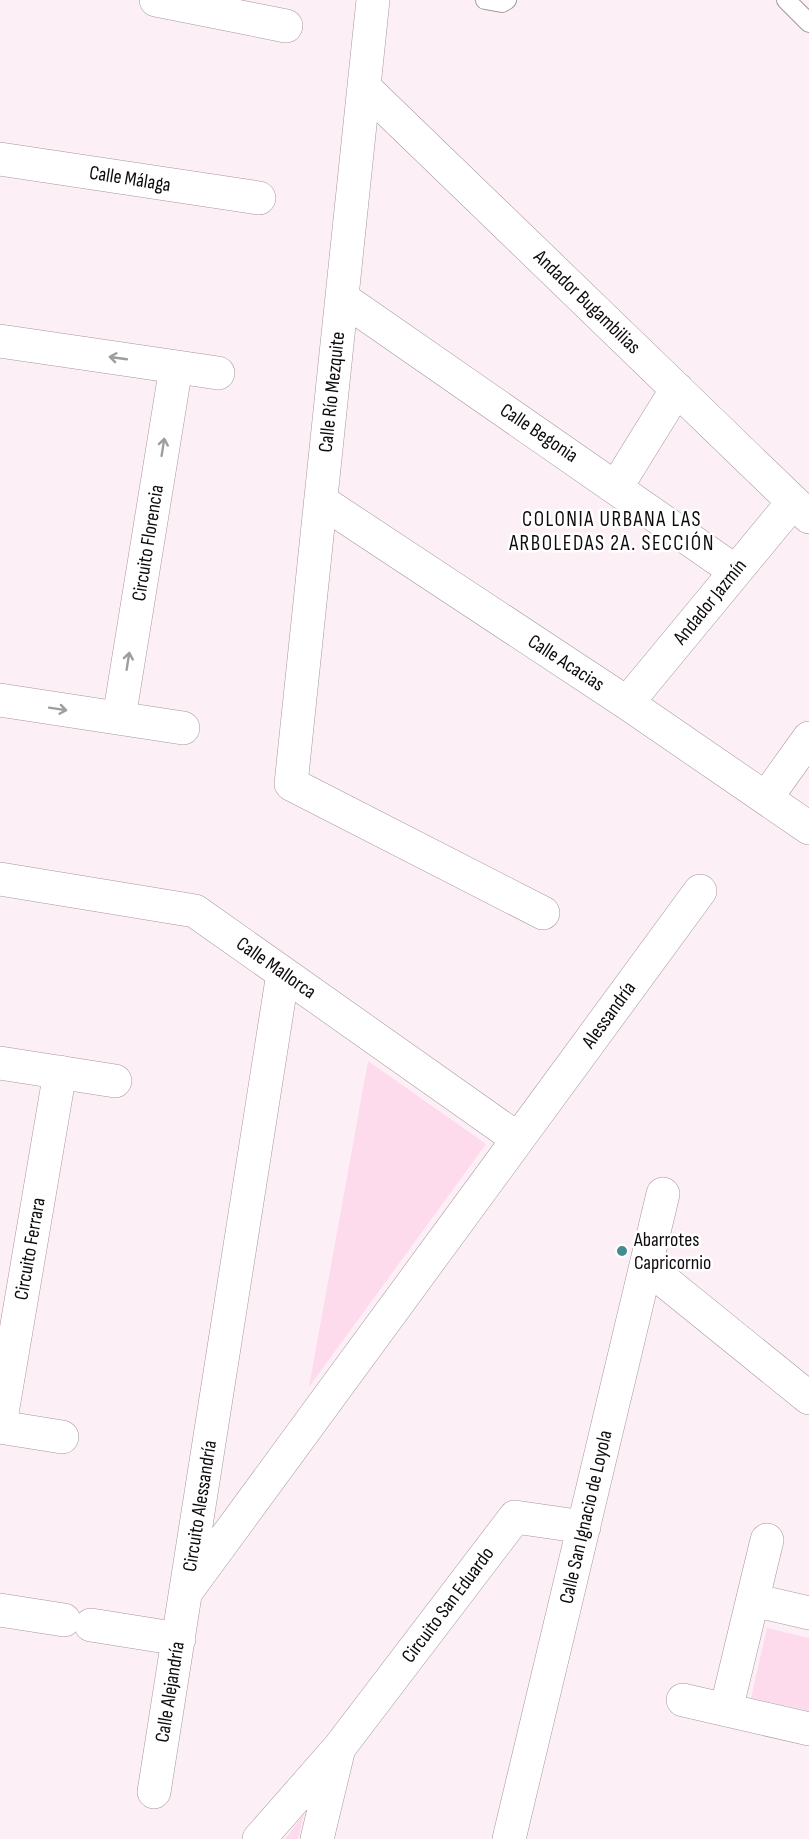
<svg xmlns="http://www.w3.org/2000/svg" width="809" height="1839" font-family="'Sofia Sans Condensed',sans-serif">
	<rect width="100%" height="100%" fill="#fdeff6"/>
	<path fill="#fddbec" d="M368,1061L486,1144L309,1387Z
		M767,1628L809,1638V1711L751,1698Z
		M304,1814L298,1839H285Z"/>
	<g fill="none" stroke-linecap="round" stroke-linejoin="round">
		<g stroke="#a4979d" stroke-width="20">
			<path id="service" d="M485,0L502,3L507,0
				M786,0L809,23"/>
		</g>
		<g stroke="#a4979d" stroke-width="34">
			<path id="minor" d="M156,0L286,26
				M373,0L291,784L543,913
				M364,87L809,517
				M0,159L259,198
				M342,298L735,571
				M0,341L218,373
				M617,486L677,389
				M321,501L627,703L809,828
				M0,700L183,728
				M627,703L793,502
				M119,718L176,367
				M766,798L809,738
				M0,879L195,911L518,1139
				M0,1063L115,1081
				M646,1266L809,1398
				M0,1425L60,1072
				M0,1427L62,1437
				M186,1592L700,891
				M753,1600L809,1613
				M0,1610L64,1620
				M91,1625L179,1639
				M683,1700L809,1729
				M726,1710L767,1540
				M154,1792L283,973
				M259,1839L339,1748L515,1517L584,1527
				M317,1839L338,1752
				M509,1839L663,1194"/>
		</g>
		<use href="#service" stroke="#fff" stroke-width="18"/>
		<use href="#minor" stroke="#fff" stroke-width="33"/>
	</g>
	<defs><path id="oneway-shaft" d="M-6 0H5M1.5-3L5.5 0L1.5 3" fill="none" stroke-width="1.6" stroke-linecap="round" stroke-linejoin="round" transform="scale(1.5)"/></defs>
	<g stroke="#9f9d9e">
		<use href="#oneway-shaft" transform="translate(118 358) rotate(-172)"/>
		<use href="#oneway-shaft" transform="translate(163 447) rotate(-81)"/>
		<use href="#oneway-shaft" transform="translate(128 661) rotate(-81)"/>
		<use href="#oneway-shaft" transform="translate(58 709) rotate(9)"/>
	</g>
	<circle fill="#448c8e" stroke="#fff" stroke-width="2" cx="622" cy="1251" r="6"/>
	<g text-anchor="middle" dominant-baseline="central" stroke-width="5" stroke-linejoin="round" paint-order="stroke">
		<g font-size="20" fill="#0f0b0d" stroke="#fff">
			<text transform="translate(130 179) rotate(9)">Calle Málaga</text>
			<text transform="translate(587 302) rotate(44)">Andador Bugambilias</text>
			<text transform="translate(332 392) rotate(-84)">Calle Río Mezquite</text>
			<text transform="translate(539 433) rotate(34)">Calle Begonia</text>
			<text transform="translate(148 543) rotate(-81)">Circuito Florencia</text>
			<text transform="translate(710 602) rotate(-51)">Andador Jazmín</text>
			<text transform="translate(566 663) rotate(33)">Calle Acacias</text>
			<text transform="translate(276 968) rotate(35)">Calle Mallorca</text>
			<text transform="translate(609 1015) rotate(-54)">Alessandría</text>
			<text transform="translate(30 1249) rotate(-80)">Circuito Ferrara</text>
			<text transform="translate(200 1506) rotate(-81)">Circuito Alessandría</text>
			<text transform="translate(586 1517) rotate(-77)">Calle San Ignacio de Loyola</text>
			<text transform="translate(448 1605) rotate(-53)">Circuito San Eduardo</text>
			<text transform="translate(170 1692) rotate(-81)">Calle Alejandría</text>
		</g>
		<g font-size="20" fill="#0f0b0d" stroke="#fff" text-anchor="start">
			<text x="634" y="1240">Abarrotes<tspan x="634" dy="23">Capricornio</tspan></text>
		</g>
		<g font-size="21" letter-spacing="1.5" fill="#0f0b0d" stroke="#fff">
			<text x="612" y="519">COLONIA URBANA LAS<tspan x="612" dy="24">ARBOLEDAS 2A. SECCIÓN</tspan></text>
		</g>
	</g>
</svg>
